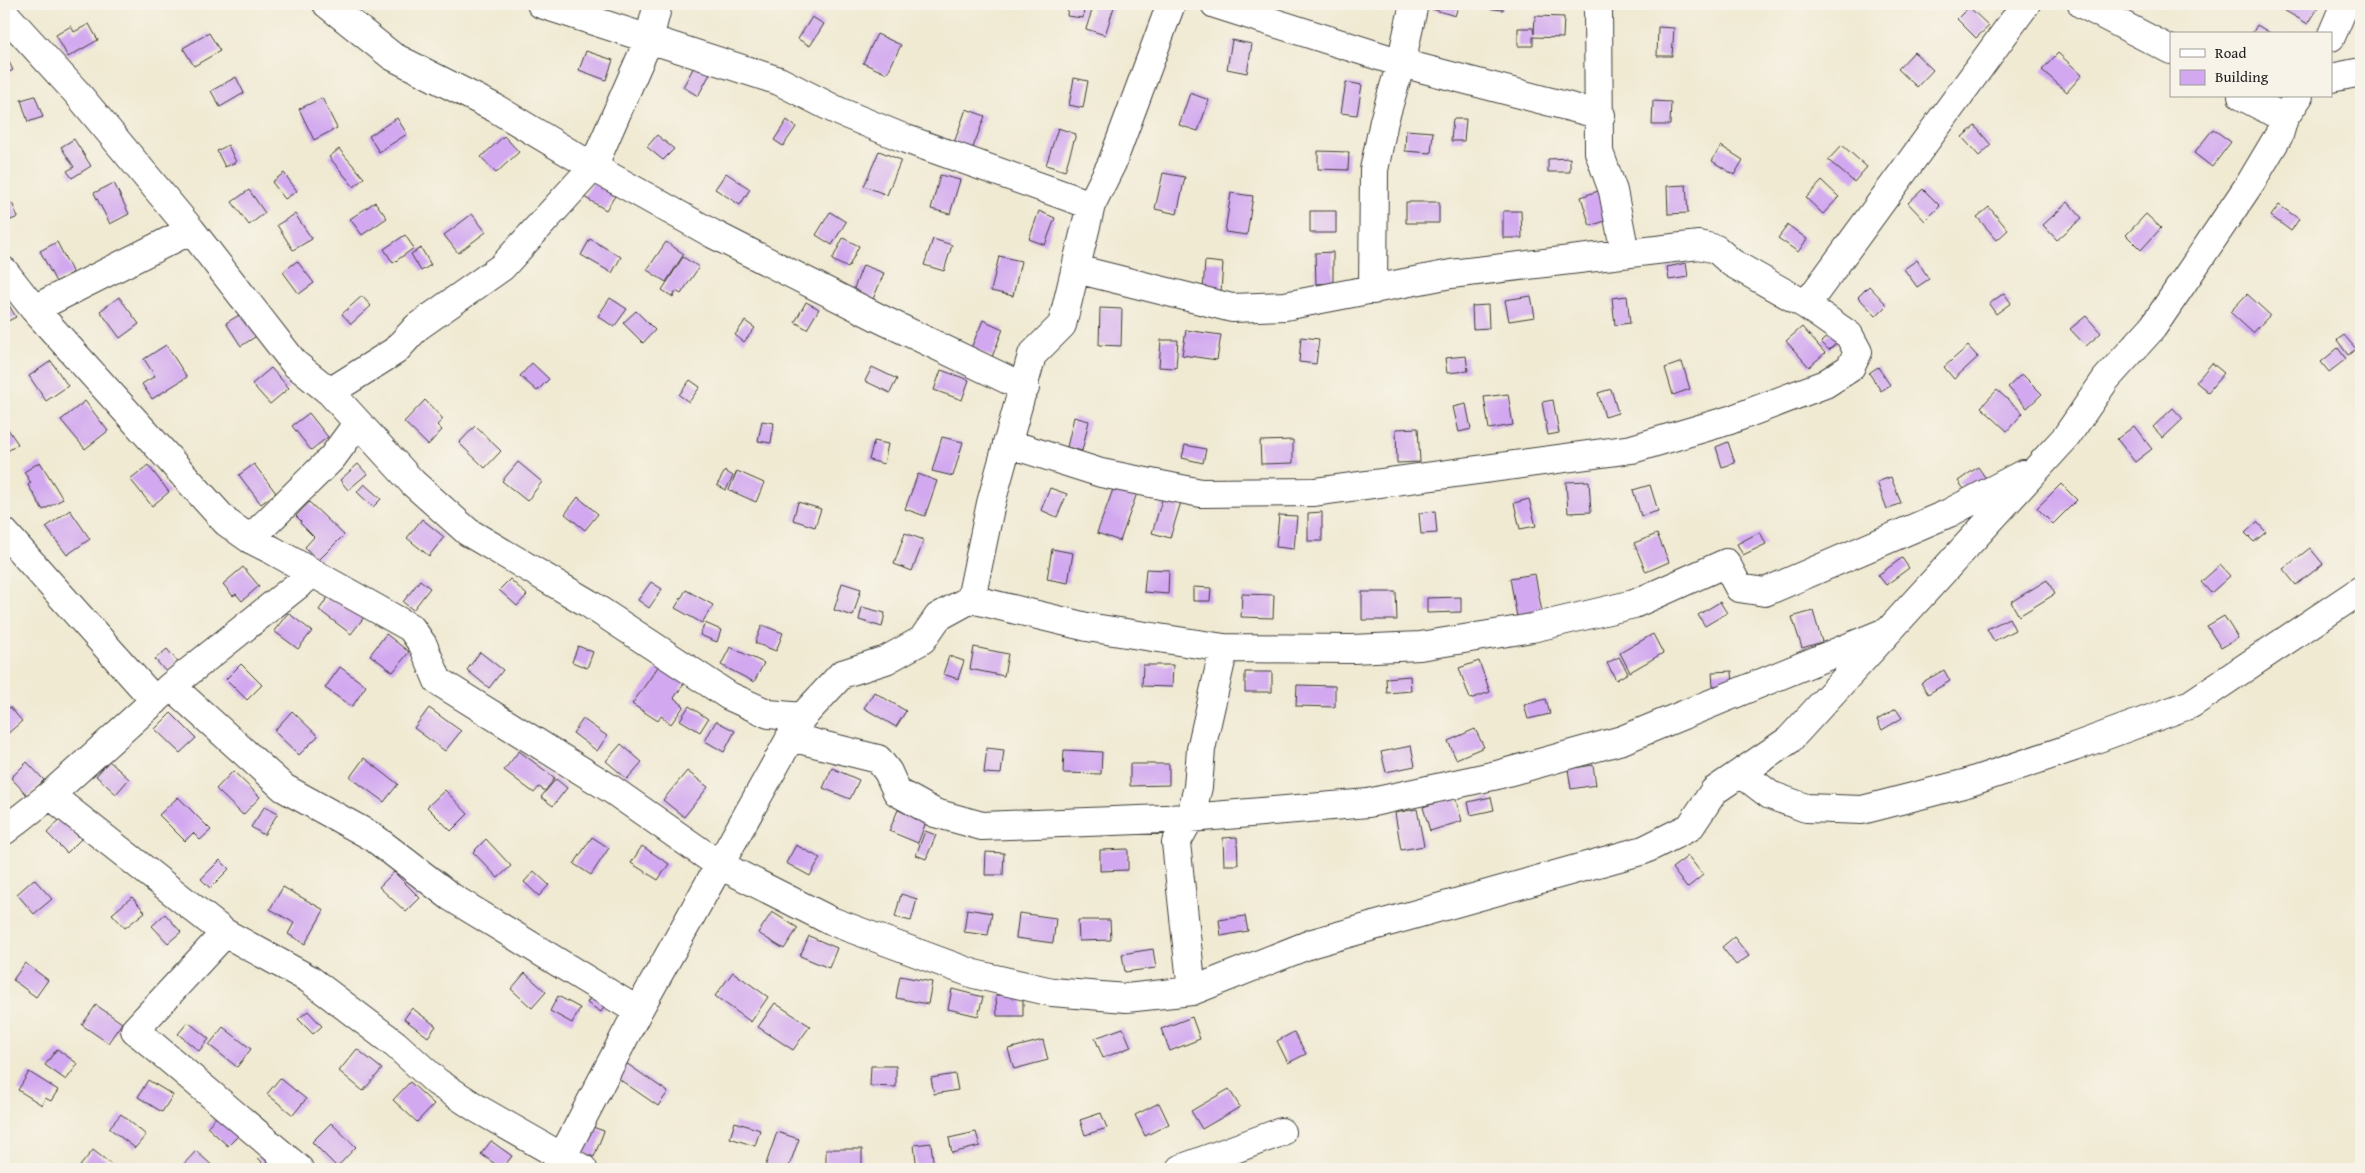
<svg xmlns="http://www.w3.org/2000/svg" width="2365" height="1173" viewBox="0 0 2365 1173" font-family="'Gentium Book Plus',serif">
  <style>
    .building { fill: #d2a8f0 }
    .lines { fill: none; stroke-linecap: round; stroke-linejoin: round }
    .minor-casing { stroke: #3c3b37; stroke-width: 30 }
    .minor { stroke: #fff; stroke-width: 28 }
  </style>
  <rect width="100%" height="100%" fill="#f7f3e8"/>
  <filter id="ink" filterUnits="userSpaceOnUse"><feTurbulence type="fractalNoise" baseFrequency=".02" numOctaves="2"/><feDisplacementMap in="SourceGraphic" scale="10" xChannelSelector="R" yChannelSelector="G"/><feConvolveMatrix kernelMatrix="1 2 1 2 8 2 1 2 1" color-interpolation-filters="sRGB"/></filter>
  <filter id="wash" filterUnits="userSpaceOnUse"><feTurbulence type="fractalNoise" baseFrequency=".0096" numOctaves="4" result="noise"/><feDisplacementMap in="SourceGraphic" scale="20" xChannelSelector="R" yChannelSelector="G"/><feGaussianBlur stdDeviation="1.12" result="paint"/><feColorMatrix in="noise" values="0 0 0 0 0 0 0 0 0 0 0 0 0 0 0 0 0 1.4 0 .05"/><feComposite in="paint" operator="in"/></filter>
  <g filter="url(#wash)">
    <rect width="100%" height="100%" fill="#f0ead3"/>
    <g id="blocks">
      <!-- building -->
      <path class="building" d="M1094,4h21l-10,31 -19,-6z
        M1434,4h25l-4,12 -23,-7z
        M1474,4h29v6l-29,-3z
        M2285,4h33l2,1 -12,19 -26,-15z
        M1068,5l16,2 -1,11 -16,-2z
        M1969,7l20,19 -13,12 -19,-19z
        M1535,16l29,1 -1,21 -30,-1v9h-15v-18h15l1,6z
        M812,17l12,7 -14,22 -12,-7z
        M89,24l9,16 -30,17 -12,-22 15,-9 3,6z
        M2257,25l15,9h-20z
        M1658,27l16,1 -2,28h-15z
        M209,33l11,18 -26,15 -11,-18z
        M877,34l24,11 -14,29 -24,-11z
        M1232,40l20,4 -5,29 -20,-4z
        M586,51l27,9 -7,20 -27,-10z
        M1914,52l19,18 -16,17 -19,-18z
        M2058,53l24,22 -15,17 -25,-22z
        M5,54l8,16 -9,5v-20z
        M696,63l15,9 -13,24 -15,-9z
        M236,77l8,16 -24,14 -9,-16z
        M1074,78l14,3 -5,27 -14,-3z
        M1346,82l16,3 -5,30 -16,-2z
        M1190,93l19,7 -11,31 -19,-6z
        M35,96l8,21 -15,5 -7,-22z
        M322,98l15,30 -23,12 -15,-31z
        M1653,101l18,1 -1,23h-18z
        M966,109l19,7 -13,34 -18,-7z
        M397,118l10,16 -28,18 -10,-16z
        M1453,119h13l-2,22h-13z
        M787,120l9,7 -13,19 -9,-6z
        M1975,126l16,19 -12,11 -17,-19z
        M1058,128l18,6 -11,37 -19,-6z
        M2213,129l18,13 -19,25 -18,-14z
        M1406,130l27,2 -2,21 -26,-2z
        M657,135l17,14 -11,11 -16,-13z
        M504,136l15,16 -23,21 -15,-16z
        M74,139l17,27 -19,12 -5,-7 7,-4 -13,-20z
        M228,145l8,17 -11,5 -8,-16z
        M1842,145l25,22 -13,15 -26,-22z
        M1721,146l22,14 -9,15 -22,-14z
        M339,149l25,29 -10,9 -25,-30z
        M879,151l22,9 -14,35 -23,-9z
        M1318,151l31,1 -1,18 -30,-1z
        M1570,158v14h-22v-13z
        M284,173l13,18 -12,8 -13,-17z
        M726,173l24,16 -10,16 -25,-16z
        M1163,173l22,4 -8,37 -22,-5z
        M940,175l20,5 -10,34 -19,-5z
        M1822,181l17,16 -16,17 -17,-16z
        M593,182l22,14 -9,14 -22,-13z
        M114,183l15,31 -19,10 -16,-31z
        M1686,185l2,28 -20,1 -1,-28z
        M1923,189l17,17 -15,15 -17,-18z
        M249,190l16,23 -16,12 -17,-23z
        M1601,190l10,29 -21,7 -9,-29z
        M1231,193l22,3 -6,39 -22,-3z
        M375,202l12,16 -25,17 -12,-16z
        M1406,202h33v21h-33z
        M2068,202l14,16 -25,22 -14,-15z
        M12,203l6,14 -14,6v-16z
        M2279,205l20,14 -8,12 -20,-15z
        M1989,207l19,23 -11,10 -20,-23z
        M1039,211l16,7 -10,27 -16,-6z
        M1310,211h26v22h-26z
        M1503,211h18l1,27h-19z
        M830,212l16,10 -14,23 -16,-10z
        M295,214l17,25 -19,11 -16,-25z
        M472,214l14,18 -28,21 -14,-18z
        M2146,214l15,14 -20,22 -15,-15z
        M1788,225l19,14 -9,13 -20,-14z
        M405,235l9,13 -21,15 -9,-14z
        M843,238l16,8 -11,22 -16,-8z
        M590,239l31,18 -9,16 -31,-18z
        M933,239l19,6 -8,26 -20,-6z
        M57,242l16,31 -17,9 -16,-31z
        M666,242l18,12 -18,28 -19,-12z
        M421,248l10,17 -10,6 -10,-17z
        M1333,252v31l-17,1 -1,-31z
        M999,256l22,5 -8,35 -22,-5z
        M683,257l16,10 -18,27 -5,-3 -3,6 -11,-7z
        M1917,260l12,19 -12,8 -13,-18z
        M297,261l17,22 -15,11 -16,-22z
        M1205,261l18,2 -2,29 -18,-1z
        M1686,263l2,14 -19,3 -2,-13z
        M863,265l21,8 -13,31 -20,-8z
        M1869,286l18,19 -11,11 -18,-19z
        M2004,293l7,10 -15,11 -7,-10z
        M2247,294l23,21 -17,18 -23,-21z
        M362,296l9,10 -20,18 -9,-10z
        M1531,296l4,21 -26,4 -4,-21z
        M1627,296l3,27 -15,2 -3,-27z
        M4,297l12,20 -12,6z
        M119,297l20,27 -19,14 -20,-27z
        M610,298l17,11 -13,18 -16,-11z
        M806,302l13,7 -12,20 -12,-7z
        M1488,305l1,23 -16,1 -1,-23z
        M1100,308l22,1 -1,37 -22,-1z
        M636,311l19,19 -12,13 -20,-20z
        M244,312l14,23 -17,11 -15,-23z
        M2086,316l15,17 -15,13 -16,-17z
        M983,320l20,9 -11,28 -21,-9z
        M745,321l10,7 -11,14 -9,-7z
        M1802,327l23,26 -16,14 -23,-26z
        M1186,330l35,5 -4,25 -35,-5z
        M1833,331l7,9 -11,10 -8,-8z
        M2344,335l12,14 -8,6 -11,-15z
        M1301,337l18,2 -3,25 -17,-2z
        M1161,340h17l-2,28 -17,-1z
        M166,345l21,32 -35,22 -10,-15 13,-8 -11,-17z
        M1968,346l10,11 -24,22 -10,-12z
        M2338,348l8,11 -17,13 -8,-10z
        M1466,356l2,15 -21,2 -2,-15z
        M51,361l17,25 -22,15 -17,-25z
        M1682,362l8,27 -17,6 -8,-27z
        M532,363l17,16 -12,12 -17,-15z
        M2212,363l12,10 -16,19 -12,-10z
        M872,367l25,12 -7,14 -25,-12z
        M1878,367l12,18 -9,6 -12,-18z
        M271,368l18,20 -19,16 -18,-20z
        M941,370l28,10 -7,20 -28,-10z
        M2022,374l20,20 -15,14 -19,-21z
        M690,380l10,7 -11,15 -10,-7z
        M1611,389l7,24 -13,4 -7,-24z
        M1997,390l26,23 -16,18 -26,-24z
        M1508,394l5,31 -24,4 -5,-32z
        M425,400l18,19 -6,6 5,5 -14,15 -24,-23z
        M1553,400l6,33 -11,2 -6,-33z
        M85,401l23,30 -23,18 -24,-29z
        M1466,404l5,25 -12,3 -6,-25z
        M2173,408l10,11 -20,19 -10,-11z
        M309,413l19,24 -17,13 -19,-24z
        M1074,417l15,4 -7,30 -15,-4z
        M762,421l12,2 -3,20 -13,-2z
        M4,423l14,21 -13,9 -1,-2z
        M475,426l26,25 -16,17 -26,-25z
        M2134,426l18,23 -17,13 -18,-23z
        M1418,428l2,34 -23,1 -1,-34z
        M942,437l21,5 -10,34 -21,-5z
        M1293,440v23l-32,1 -1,-23z
        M874,441l14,3 -4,20 -15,-4z
        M1728,442l7,21 -13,4 -6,-20z
        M1185,445l21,4 -3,14 -21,-5z
        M40,462l23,37 -20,11 -15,-25 3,-2 -7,-11z
        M518,462l24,20 -15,19 -25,-20z
        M254,464l22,29 -15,11 -22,-29z
        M358,464l9,10 -19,16 -8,-10z
        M148,465l21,27 -17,14 -22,-27z
        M1978,467l9,13 -20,13 -9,-12z
        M725,471l8,5 -7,14 -9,-5z
        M737,471l27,12 -8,19 -27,-12z
        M918,474l19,7 -12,35 -20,-7z
        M1891,477l10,26 -14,6 -10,-27z
        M1589,481l2,31 -23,1 -2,-31z
        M364,484l17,15 -8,8 -16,-15z
        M1115,484l22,9 -17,48 -23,-8z
        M2061,484l16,16 -24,24 -16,-16z
        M1650,485l8,26 -17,5 -8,-26z
        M1050,488l17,6 -10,23 -16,-7z
        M578,497l20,17 -13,16 -20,-16z
        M1163,497l18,5 -11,36 -18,-5z
        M1529,499l7,27 -16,3 -6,-26z
        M309,502l35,33 -26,26 -13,-14 9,-10 -14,-14 1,-2 -5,-5z
        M798,502l23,7 -6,18 -22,-7z
        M70,510l20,29 -23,16 -21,-28z
        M1435,511l2,22 -16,1 -2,-21z
        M1322,512v29h-14v-28z
        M1279,515l18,1 -3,33 -18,-2z
        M422,519l22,18 -15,19 -22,-18z
        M2257,522l9,10 -12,10 -9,-9z
        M1760,532l6,12 -23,11 -6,-11z
        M905,533l19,7 -12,31 -18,-7z
        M1657,534l12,28 -23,10 -12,-29z
        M2310,548l13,16 -27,21 -13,-16z
        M1052,549l21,4 -5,30 -21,-4z
        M1902,558l7,10 -23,17 -8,-10z
        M2220,565l10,11 -19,17 -10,-11z
        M243,567l16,19 -17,15 -6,-7 -3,2 -10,-12z
        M1146,569l23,1 -1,24 -24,-2z
        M1535,574l7,38 -25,5 -7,-39z
        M510,579l17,16 -10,11 -18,-16z
        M420,580l10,8 -17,22 -10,-8z
        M2047,580l8,14 -36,22 -8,-14z
        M651,582l11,7 -13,19 -11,-8z
        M842,583l19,6 -8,27 -19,-6z
        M1193,587l18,1 -1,13h-17z
        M686,590l27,15 -11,18 -27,-15z
        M332,591l33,25 -14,18 -32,-24z
        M1362,592h34l1,28h-35z
        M1242,594l32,1 -1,23 -32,-1z
        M1461,597v15l-34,1v-15z
        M1720,602l7,11 -22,13 -7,-11z
        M862,607l23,6 -3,14 -23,-7z
        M1813,611l9,31 -20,6 -10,-31z
        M288,613l24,18 -14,18 -24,-18z
        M2224,616l14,22 -17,10 -14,-22z
        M2009,618l6,12 -21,11 -7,-12z
        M705,623l16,7 -4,12 -17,-7z
        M762,625l21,8 -7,18 -21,-8z
        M386,634l23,18 -16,20 -23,-17z
        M1653,634l10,19 -33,19 -10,-19z
        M578,646l15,6 -6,16 -15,-6z
        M730,647l34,16 -10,19 -33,-17z
        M974,647l34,7 -4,22 -34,-7z
        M167,649l11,13 -12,10 -11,-13z
        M480,652l23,18 -14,18 -22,-18z
        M949,656l15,5 -6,18 -15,-5z
        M1619,657l9,16 -12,7 -9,-17z
        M1479,661l11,31 -20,7 -11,-31z
        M241,664l21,21 -15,15 -21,-21z
        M660,664l25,18 -11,16 10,8 -13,18 -10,-8 -3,5 -26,-17z
        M1143,665h30l-1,22 -30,-1z
        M340,667l26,19 -14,21 -27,-19z
        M1944,670l6,11 -22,13 -7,-11z
        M1732,671l1,14 -20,1 -1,-14z
        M1245,672h27v20h-27z
        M1410,676l1,15 -24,2 -1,-15z
        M1297,685l38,1v21l-39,-1z
        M874,692l32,19 -10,16 -32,-19z
        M1546,699l4,15 -22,5 -4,-14z
        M689,706l19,13 -8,13 -20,-12z
        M10,707l12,14 -18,16v-25z
        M429,708l32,23 -16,20 -31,-23z
        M1896,709l6,9 -20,12 -5,-10z
        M292,711l26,25 -19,19 -25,-24z
        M171,713l25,25 -16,15 -25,-24z
        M583,719l24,17 -10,15 -24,-18z
        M716,721l19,10 -11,21 -19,-11z
        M1475,729l9,18 -28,12 -8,-18z
        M621,744l21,18 -15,17 -21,-18z
        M1411,746l4,20 -29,6 -5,-20z
        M987,748l17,2 -3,24 -17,-1z
        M1064,750l38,2 -1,22 -38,-1z
        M519,751l36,27 -10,13 -6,-4 -5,6 -30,-23z
        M364,758l34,26 -14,18 -34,-25z
        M109,761l20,18 -13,15 -20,-18z
        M27,762l17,18 -16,16 -17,-18z
        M1130,764h39v21l-39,1z
        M1593,765l3,20 -25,4 -3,-20z
        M832,768l27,12 -9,19 -27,-11z
        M233,771l27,26 -17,18 -27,-26z
        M687,771l21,16 -24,30 -21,-17z
        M556,779l11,9 -14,18 -12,-9z
        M445,790l23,24 -17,17 -24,-24z
        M178,797l33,33 -11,10 -7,-7 -8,8 -26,-26z
        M1455,797l7,24 -32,10 -7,-24z
        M1491,797l3,13 -23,5 -3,-13z
        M265,806l13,7 -14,22 -13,-8z
        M1417,809l7,37 -23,4 -6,-37z
        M898,810l28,12 -8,21 -29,-12z
        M61,818l20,21 -14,14 -20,-20z
        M925,831l11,4 -10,24 -10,-4z
        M592,837l17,11 -18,27 -17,-11z
        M1237,837l1,28h-14l-1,-27z
        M486,839l25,27 -13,12 -25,-26z
        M796,845l24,13 -10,18 -24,-13z
        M642,846l27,18 -11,16 -27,-17z
        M1128,849v21l-28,1v-21z
        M986,852l18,1 -1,22h-18z
        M1688,856l15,19 -16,13 -15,-20z
        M220,860l9,9 -19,19 -9,-9z
        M534,871l15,14 -10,11 -15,-14z
        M394,872l26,26 -14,14 -27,-25z
        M34,879l18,20 -18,15 -17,-20z
        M283,887l41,23 -19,34 -17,-10 6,-11 -24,-14z
        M901,894l16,5 -6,22 -16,-4z
        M132,897l13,15 -20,16 -13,-14z
        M967,909l25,4 -4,22 -24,-3z
        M772,912l26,16 -14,21 -26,-16z
        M1019,913l37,5 -3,25 -37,-5z
        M165,914l16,18 -13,11 -16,-17z
        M1245,916l3,15 -27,5 -2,-16z
        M1078,920h32l1,20 -32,1z
        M809,936l28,12 -8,20 -29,-12z
        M1734,937l15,19 -13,9 -14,-18z
        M1153,949l3,19 -31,4 -3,-18z
        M25,963l23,17 -12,17 -23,-17z
        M733,972l35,25 -17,25 -36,-26z
        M525,973l21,19 -14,16 -21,-19z
        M900,976l32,6 -4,22 -32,-6z
        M952,989l31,8 -5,19 -30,-7z
        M594,991l15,9 -8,12 -14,-9z
        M996,995h27v21h-26z
        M558,996l22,12 -8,15 -22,-12z
        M775,1003l35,23 -17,24 -35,-23z
        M96,1005l26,18 -14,20 -26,-18z
        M412,1008l24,18 -8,11 -24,-18z
        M308,1011l14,15 -9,8 -15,-15z
        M1192,1017l8,22 -30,12 -9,-22z
        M188,1022l21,17 -10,12 -21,-17z
        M223,1027l28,22 -14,18 -28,-22z
        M1123,1028l8,19 -28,11 -8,-20z
        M1294,1032l12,22 -18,9 -11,-22z
        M1043,1040l5,20 -34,9 -6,-20z
        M57,1049l21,15 -12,16 -21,-15z
        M357,1049l25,20 -19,22 -24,-20z
        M626,1063l42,29 -10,14 -42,-29z
        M871,1066h25v21l-26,-1z
        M29,1072l29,18 -7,11 -6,-3 -3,7 -24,-15z
        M955,1074l3,16 -24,4 -3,-16z
        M280,1078l26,21 -13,16 -26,-21z
        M148,1080l25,15 -11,17 -24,-15z
        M410,1082l24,22 -17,18 -24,-22z
        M1229,1089l11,18 -38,22 -11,-18z
        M1159,1103l10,21 -24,12 -10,-21z
        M221,1112l21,20 -14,14 -21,-19z
        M1101,1113l6,15 -22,7 -5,-15z
        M121,1114l25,21 -11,13 -26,-20z
        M735,1122l25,8 -5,16 -25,-8z
        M331,1123l25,24 -19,20 -25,-25z
        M590,1126l14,5 -10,26 -14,-5z
        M777,1132l22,7 -11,30 -23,-2z
        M976,1132l4,14 -28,7 -3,-15z
        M491,1141l21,15 -10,13 -21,-15z
        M931,1143l3,26h-17l-3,-24z
        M267,1149l20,20h-29l-1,-1 5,-6 -4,-4z
        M826,1149h36v20h-36z
        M93,1150l23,18 -1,1h-31l-4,-3z
        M196,1151l20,18h-33l-2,-2z"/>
    </g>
  </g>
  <g filter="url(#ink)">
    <use href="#blocks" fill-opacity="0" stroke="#3c3b37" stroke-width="1"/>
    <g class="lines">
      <defs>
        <path id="minor" d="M327,4l65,52 103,52 98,59 120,67 168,85 144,69
          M541,4l238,77 59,30 68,28 185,66
          M1215,4l186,59 200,52
          M1598,4l1,148 14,39 12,62
          M2082,4l89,46
          M4,13l73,80 114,137 104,134 35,28 83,91 55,49 120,71 141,93 40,18 33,3
          M2331,37l14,-33
          M2331,78l30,-6
          M2242,96l42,22
          M4,271l30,38 192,213 24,17 22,11 139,78 12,17 15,36 173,108 107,75 113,57 143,53 78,18 74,6 66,-7 121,-48 331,-93 46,-23 24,-36 75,-51 277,-303 40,-58 47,-52 98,-145 28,-47 5,-17 15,-22
          M1373,290l1,-120 10,-49 17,-58 13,-59
          M1806,305l220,-301
          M34,309l157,-79
          M330,392l65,-41 22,-24 85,-60 91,-100 56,-128 9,-35
          M1007,443l94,30 100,20 113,-1 318,-43 98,-29 95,-36 25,-16 8,-16 -9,-17 -43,-30 -74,-42 -16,-14 -17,-4 -248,29 -166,32 -53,2 -156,-39
          M4,532l151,169
          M250,539l82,-81 25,-34
          M971,599l116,28 137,21 128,1 68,-3 112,-18 102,-24 92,-41 13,25 26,4 184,-79 74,-39
          M171,686l113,102 89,49 78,60 187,114
          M790,737l88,22 10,13 9,20 38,21 47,13 208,-8 178,-15 129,-28 125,-35 259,-106
          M1741,773l29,22 36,13 56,2 105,-27 107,-36 117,-43 170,-114
          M50,795l175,138 84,46 86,65 42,38 41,27 105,60
          M4,831l46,-36 121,-109 142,-113
          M225,933l-90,97 164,139
          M1192,991l-16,-148 14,-25 8,-31 3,-38 23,-101
          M556,1169l82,-158 164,-294 40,-43 44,-14 36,-20 16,-23 33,-18 20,-96 41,-148 30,-30 29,-120 21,-42 59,-159
          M1180,1169l101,-37"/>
      </defs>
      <!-- minor casing -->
      <use href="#minor" class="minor-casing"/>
      <!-- minor -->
      <use href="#minor" class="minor"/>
    </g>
  </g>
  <!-- margin -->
  <rect width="2365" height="1173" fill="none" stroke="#f7f3e8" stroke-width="20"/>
  <!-- legend -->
  <rect x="2170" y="32" width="162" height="65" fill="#f7f3e8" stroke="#9f9d96"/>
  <rect x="2180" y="49" width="25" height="8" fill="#ffffff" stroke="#9f9d96"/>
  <text x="2215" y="58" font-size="15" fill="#1c1c1c">Road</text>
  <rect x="2180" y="70" width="25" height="15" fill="#d2a8f0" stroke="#9f9d96"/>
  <text x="2215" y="82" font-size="15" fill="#1c1c1c">Building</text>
</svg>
